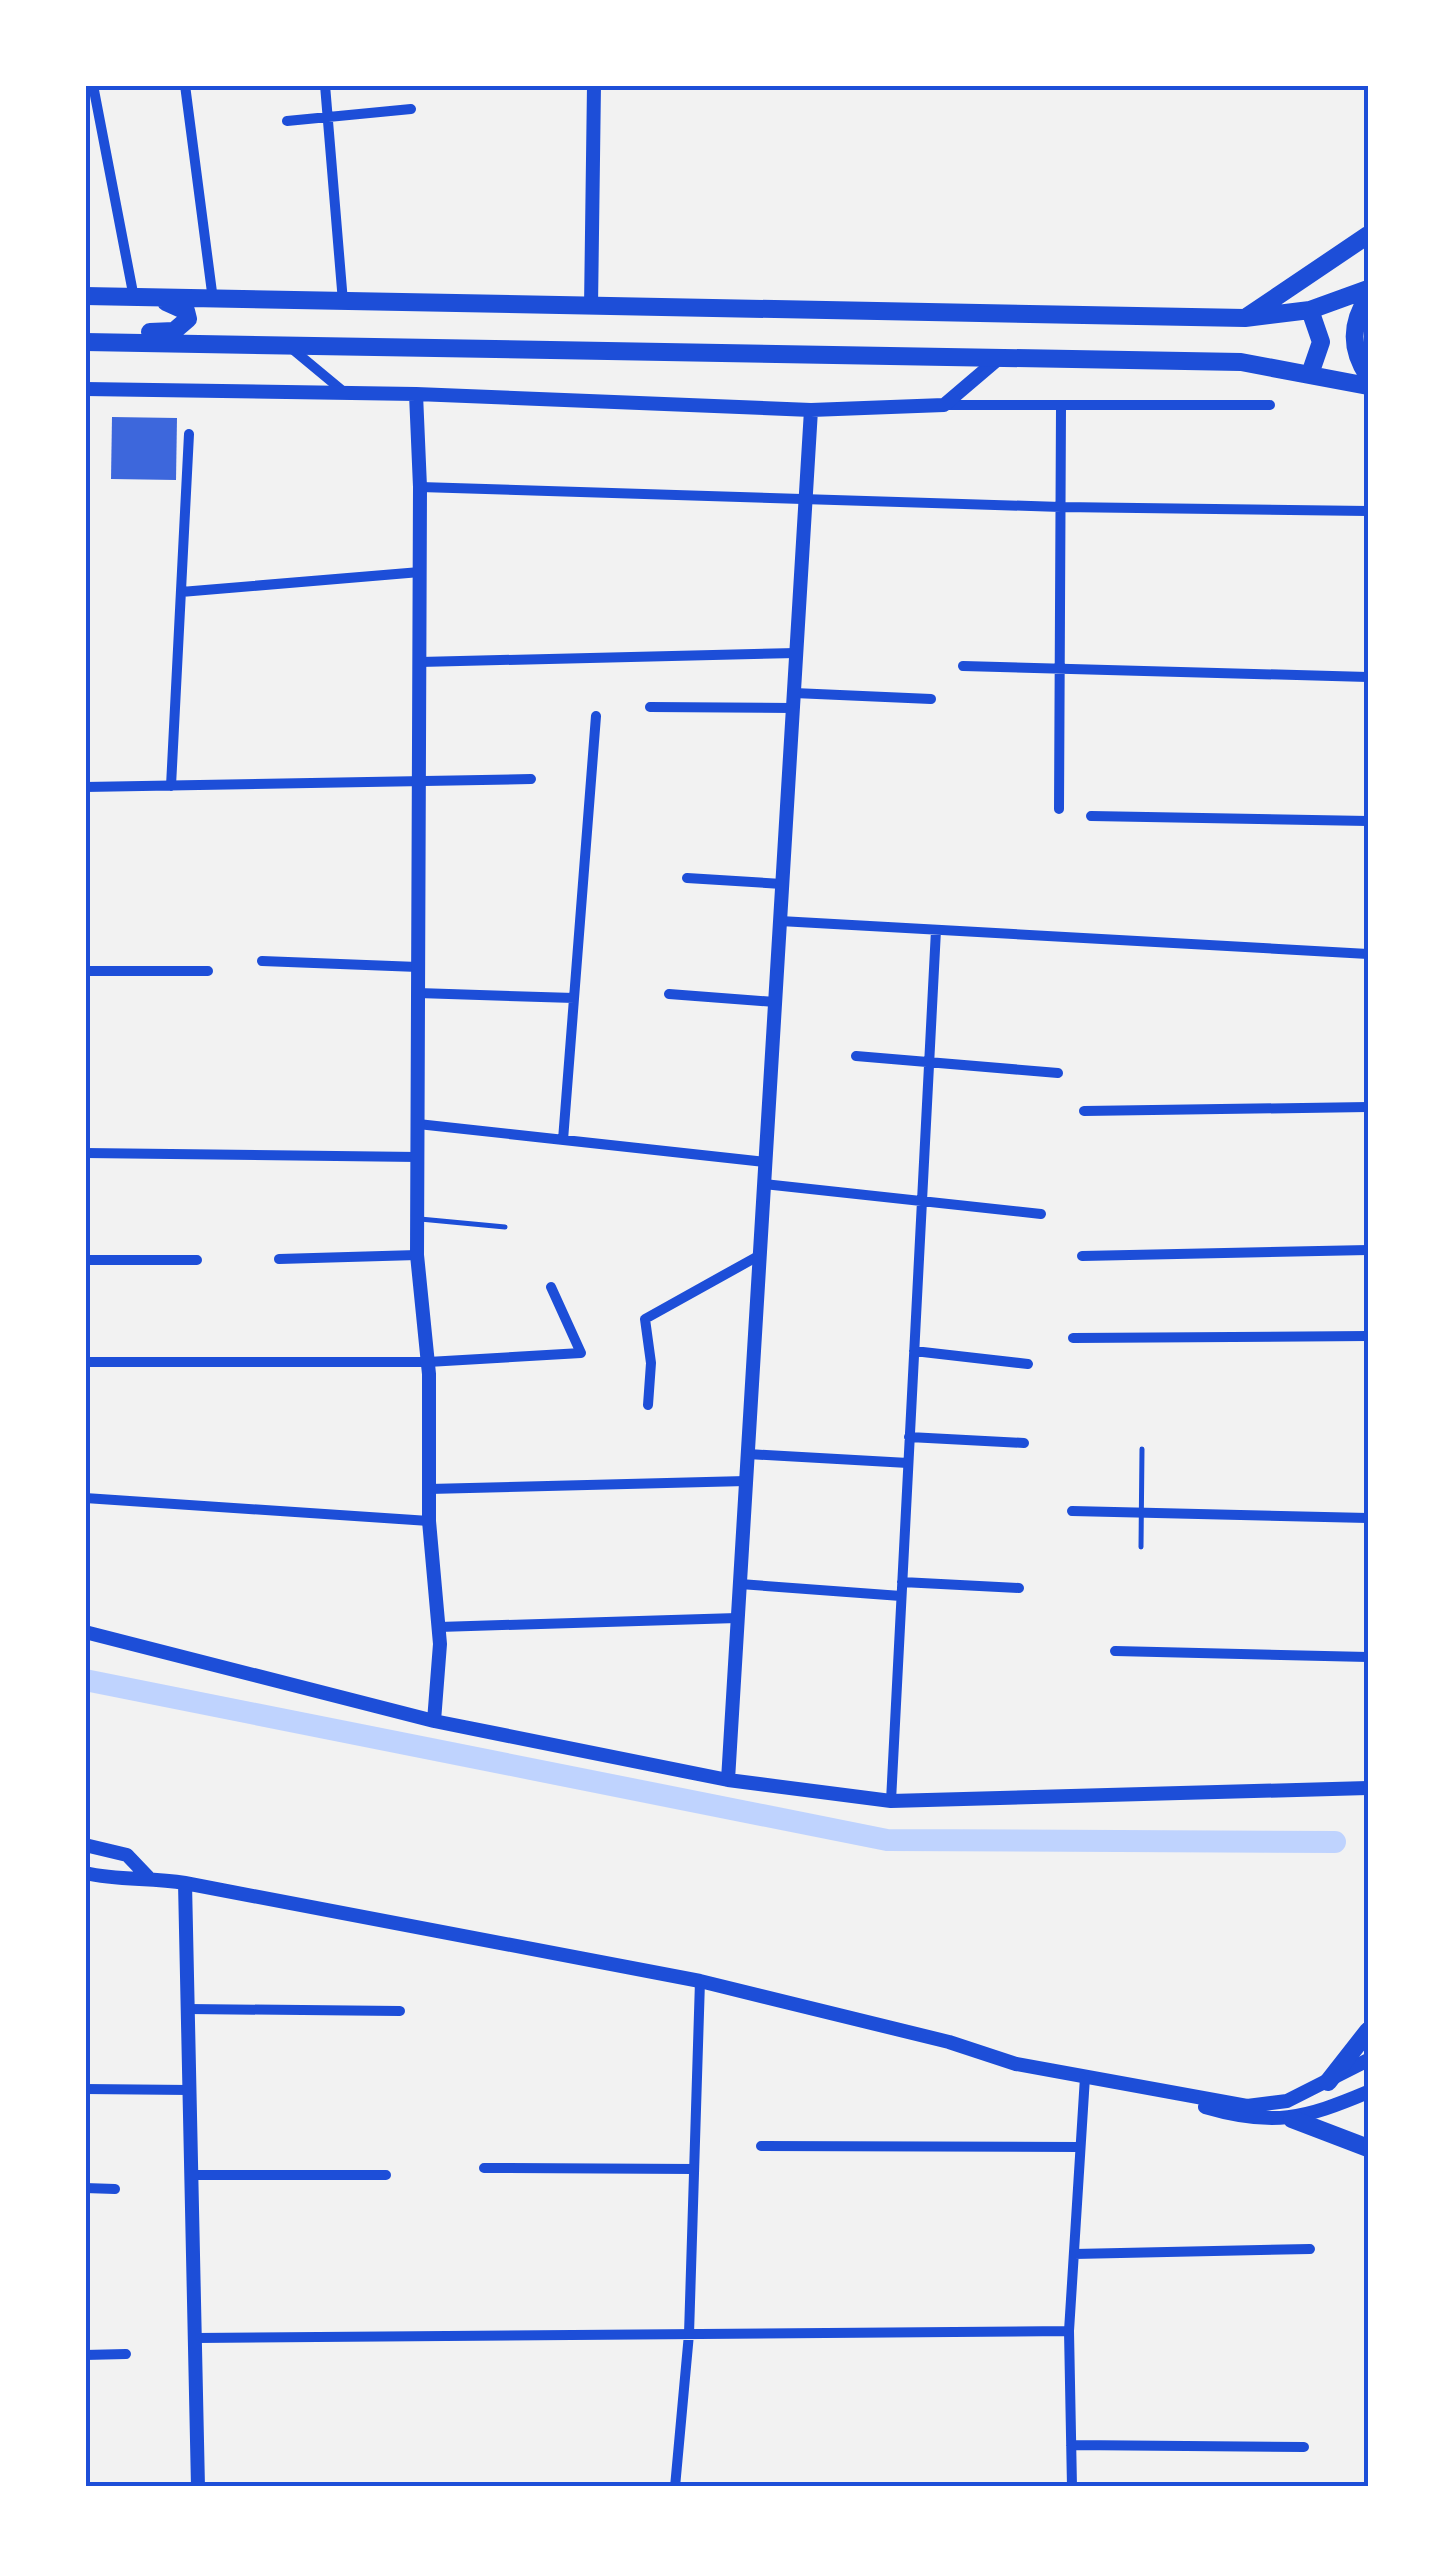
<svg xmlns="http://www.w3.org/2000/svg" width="1453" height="2572" viewBox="0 0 1453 2572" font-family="'DM Sans',sans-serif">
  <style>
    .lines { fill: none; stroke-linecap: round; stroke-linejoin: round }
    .canal { stroke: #bfd3fe; stroke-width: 22 }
    .building { fill: #3d67dc }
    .service { stroke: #1d4ed8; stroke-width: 5 }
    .minor { stroke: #1d4ed8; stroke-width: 10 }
    .tertiary { stroke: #1d4ed8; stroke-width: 14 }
    .primary { stroke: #1d4ed8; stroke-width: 18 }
    .neatline { fill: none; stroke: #1d4ed8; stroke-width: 4 }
  </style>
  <rect width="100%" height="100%" fill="#f2f2f2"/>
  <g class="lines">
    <!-- canal -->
    <path class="canal" d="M85,1680l802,160 448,2"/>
  </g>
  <!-- building -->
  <path class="building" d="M112,417l65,1 -1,62 -65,-1z"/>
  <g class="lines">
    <!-- service -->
    <path class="service" d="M420,1219l85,8
      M1141,1547l1,-98"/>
    <!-- minor -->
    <path class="minor" d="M93,85l41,213
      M185,85l28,215
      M325,85l18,217
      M287,121l124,-12
      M291,348l53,44
      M945,405h325
      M420,487l641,20 307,4
      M181,592l239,-20
      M420,662l376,-9
      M963,666l405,11
      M794,693l137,6
      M650,707l143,1
      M171,786l18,-352
      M85,787l446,-8
      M1059,809l2,-401
      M1091,816l277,5
      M687,878l95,6
      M780,921l588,33
      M262,961l156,6
      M85,971h123
      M418,993l156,5
      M669,994l106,8
      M856,1056l202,17
      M1084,1111l284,-4
      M418,1124l347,38
      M563,1140l33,-424
      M85,1153l333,4
      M764,1184l277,30
      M1082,1256l286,-6
      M279,1259l138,-4
      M85,1260h112
      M1073,1338l295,-2
      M914,1351l114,13
      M85,1362h343l153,-9 -30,-66
      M648,1405l3,-42 -6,-44 115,-64
      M909,1437l115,6
      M748,1454l160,9
      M429,1489l317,-8
      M85,1498l344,23
      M1072,1511l296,7
      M902,1582l117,6
      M740,1584l161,12
      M439,1627l298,-9
      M1115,1651l253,6
      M891,1801l45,-871
      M188,2009l212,2
      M85,2089l105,1
      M761,2146l319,1
      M484,2168l210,1
      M192,2175h194
      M85,2188l30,1
      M1074,2254l236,-5
      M196,2338l873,-7
      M85,2355l41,-1
      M1071,2445l233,2
      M675,2487l14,-153 11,-353
      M1072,2487l-3,-156 16,-254"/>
    <!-- tertiary -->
    <path class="tertiary" d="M591,307l3,-222
      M85,389l331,5 395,16 133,-5 54,-46
      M416,394l4,93 -3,768 12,119v147l11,123 -6,77
      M85,1632l349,89 294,59 163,21 477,-13
      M728,1780l83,-1370
      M85,1845l42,10 21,22
      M85,1873c34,8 66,4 100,10l515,98 249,61 67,22 231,42 40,-5 81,-41
      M185,1883l13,604
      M1205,2107c68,20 99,12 163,-15"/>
    <!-- primary -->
    <path class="primary" d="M85,296l1160,22 65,-8 58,-21
      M1368,297c-18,27 -18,52 0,79
      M1248,316l120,-81
      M150,332l24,-1 14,-12 -2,-8 -20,-9
      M85,342l1156,20 127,24
      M1310,374l11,-32 -11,-32
      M1328,2082l40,-51
      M1292,2119l76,29"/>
  </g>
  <!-- border -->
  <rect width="1453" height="2572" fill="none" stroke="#ffffff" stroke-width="175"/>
  <rect x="88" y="88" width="1278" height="2396" class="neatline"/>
</svg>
